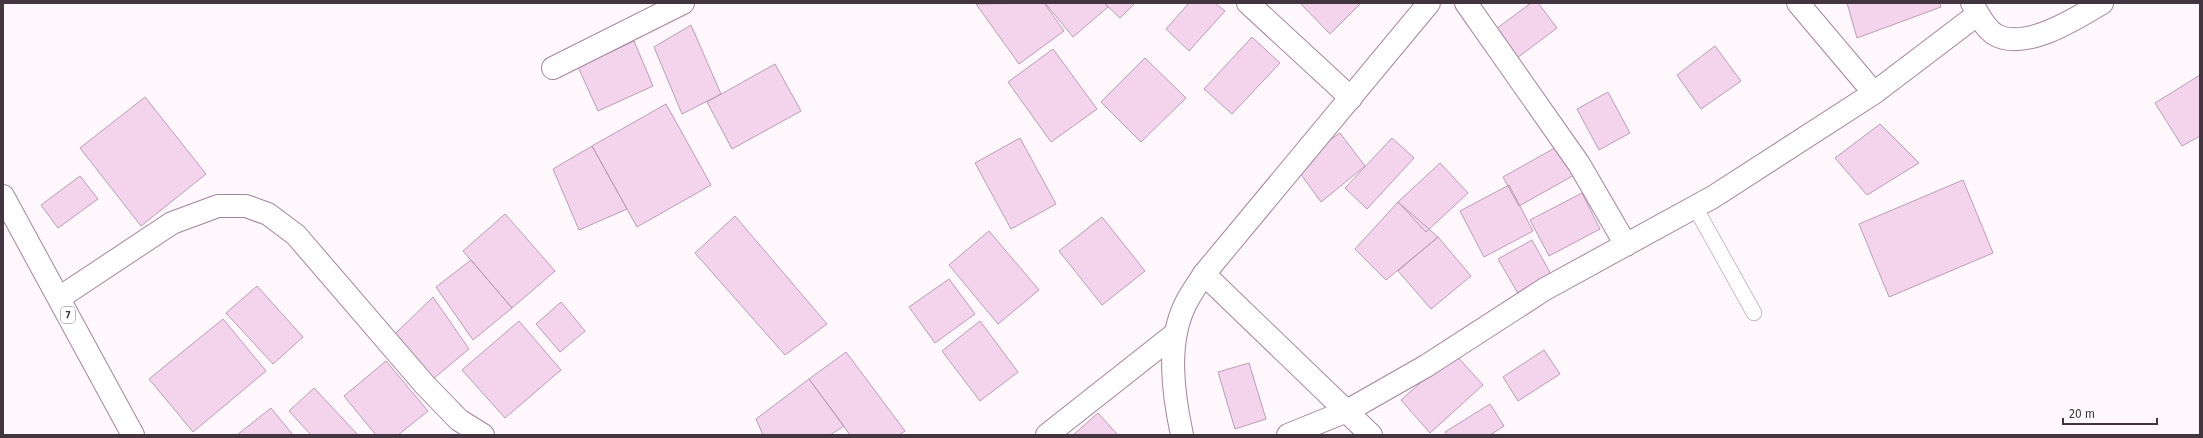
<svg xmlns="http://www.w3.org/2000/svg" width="2203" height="438" viewBox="0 0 2203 438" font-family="'Fira Sans',sans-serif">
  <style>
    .building { fill: #f4d3ed; stroke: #bc9db5 }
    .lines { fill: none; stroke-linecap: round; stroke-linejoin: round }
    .service-casing { stroke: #a3859c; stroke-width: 16 }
    .minor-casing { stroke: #a3859c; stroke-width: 24 }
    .tertiary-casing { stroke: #a3859c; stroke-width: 24 }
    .trunk-casing { stroke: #a3859c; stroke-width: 24 }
    .service { stroke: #fff; stroke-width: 15 }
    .minor { stroke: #fff; stroke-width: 22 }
    .tertiary { stroke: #fff; stroke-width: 22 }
    .trunk { stroke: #fff; stroke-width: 22 }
    .labels { text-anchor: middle; stroke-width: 4; stroke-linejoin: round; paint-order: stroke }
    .shield { fill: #fff; stroke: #7b7279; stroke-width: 1 }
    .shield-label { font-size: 10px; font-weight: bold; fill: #42353f }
  </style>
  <rect width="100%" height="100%" fill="#fef7fc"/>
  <!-- building -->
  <path class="building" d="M1044,3l20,28 -45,33 -43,-60z
    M1045,3h60l3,4 -35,30z
    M1104,3h31l-15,15z
    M1189,3h26l10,8 -36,40 -23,-22z
    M1300,3h61l-31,31z
    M1531,3h7l19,25 -40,30 -21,-29z
    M1847,3h93l1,4 -84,31z
    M691,25l30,69 -39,20 -28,-67z
    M1252,37l28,26 -48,51 -28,-25z
    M634,41l19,45 -55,25 -20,-44z
    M1715,46l26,35 -40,28 -24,-34z
    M1053,49l44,60 -46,33 -43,-60z
    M1145,58l41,40 -45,44 -40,-40z
    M775,64l26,47 -69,38 -25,-47z
    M2200,75v61l-18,10 -27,-43z
    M1608,92l22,41 -31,17 -22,-41z
    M145,97l61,77 -65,52 -61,-78z
    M666,104l45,81 -74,42 -45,-81z
    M1880,124l39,39 -52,32 -32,-37z
    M1340,133l25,33 -44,36 -27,-37z
    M1020,138l36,66 -45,25 -36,-66z
    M1392,138l22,20 -47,51 -22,-21z
    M1560,145l16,29 -57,32 -16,-29z
    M592,146l35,63 -48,21 -26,-61z
    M1440,163l28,30 -42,39 -28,-30z
    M80,176l18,23 -40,29 -17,-23z
    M1963,180l30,73 -104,44 -30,-73z
    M1509,185l24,46 -49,26 -24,-46z
    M1582,193l18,36 -51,27 -19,-36z
    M1398,202l40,35 -52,43 -31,-31z
    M505,214l50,57 -43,37 -49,-57z
    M735,216l92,108 -42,31 -90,-102z
    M1102,217l43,54 -43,34 -43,-54z
    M989,231l50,59 -41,34 -49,-59z
    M1438,237l33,39 -40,33 -33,-38z
    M1532,240l20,36 -33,19 -21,-36z
    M471,260l41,48 -39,32 -37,-53z
    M949,279l26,35 -40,29 -26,-36z
    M257,286l46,51 -30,27 -47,-51z
    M433,297l36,52 -42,35 -32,-50z
    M561,302l24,29 -25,21 -24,-28z
    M223,319l43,52 -73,61 -44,-53z
    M519,321l42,49 -56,48 -43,-48z
    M980,321l38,51 -38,29 -38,-50z
    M1544,350l16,24 -42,27 -15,-24z
    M846,352l59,79 -6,4h-49l-41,-56z
    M1454,353l29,32 -53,48 -29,-33z
    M386,361l42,50 -30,24h-22l-32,-39z
    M1249,363l17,56 -31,10 -17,-57z
    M809,379l35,47 -14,9h-67l-7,-16z
    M314,388l44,47h-47l-22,-24z
    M1490,404l14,22 -14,9h-43l-2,-3z
    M271,408l22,27h-56z
    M1098,413l20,22h-45z"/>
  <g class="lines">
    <defs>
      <path id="service" d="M1695,207l59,106"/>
      <path id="minor" d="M1248,3l103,95
        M1466,3l113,161 47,81
        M1798,3l76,90
        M1972,3c6,11 13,26 24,32 30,16 81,-17 106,-32
        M553,68l130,-65
        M1204,274l167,161
        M59,298l113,-75 46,-17h28l22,8 28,21 129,150 34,35 24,15
        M1047,435l128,-101
        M1288,435l59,-24 79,-45 119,-77 168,-92 161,-104 104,-79"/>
      <path id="tertiary" d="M1182,435c-9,-42 -16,-93 4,-132 5,-10 12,-19 18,-29l225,-271"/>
      <path id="trunk" d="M3,196l130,239"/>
    </defs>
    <!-- service casing -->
    <use href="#service" class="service-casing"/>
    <!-- minor casing -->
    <use href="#minor" class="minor-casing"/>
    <!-- tertiary casing -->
    <use href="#tertiary" class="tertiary-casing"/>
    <!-- trunk casing -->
    <use href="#trunk" class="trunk-casing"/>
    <!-- service -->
    <use href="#service" class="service"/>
    <!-- minor -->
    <use href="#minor" class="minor"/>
    <!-- tertiary -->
    <use href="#tertiary" class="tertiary"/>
    <!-- trunk -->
    <use href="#trunk" class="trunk"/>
  </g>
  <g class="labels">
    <!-- shield labels -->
    <rect class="shield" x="61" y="307" width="14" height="16" rx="3"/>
    <g class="shield-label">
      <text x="68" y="319">7</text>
    </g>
  </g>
  <!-- border -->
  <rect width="2203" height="438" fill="none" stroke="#42353f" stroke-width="8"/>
  <!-- scale -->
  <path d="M2063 418v6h94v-6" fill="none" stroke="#42353f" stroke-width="2"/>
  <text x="2069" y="418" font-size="12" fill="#42353f" stroke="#ffffff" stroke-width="3" paint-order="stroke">20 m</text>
</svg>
